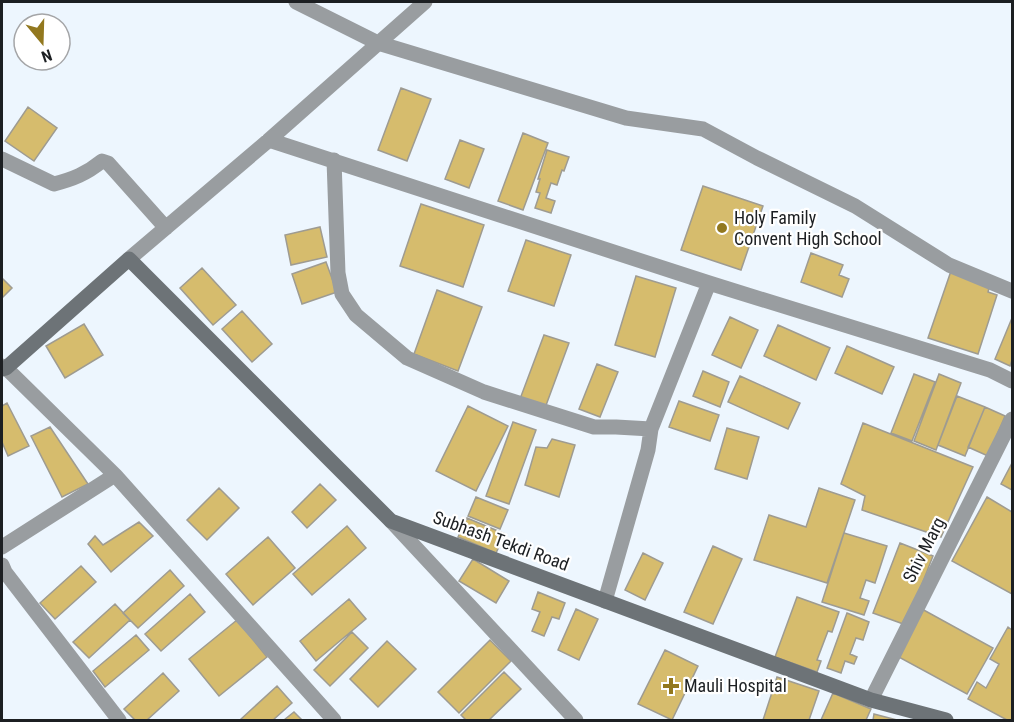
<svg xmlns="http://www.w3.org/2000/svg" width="1014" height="722" viewBox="0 0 1014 722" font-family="'Roboto Condensed',sans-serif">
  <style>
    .building { fill: #d6bc6d; stroke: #9e9b91; stroke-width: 1.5 }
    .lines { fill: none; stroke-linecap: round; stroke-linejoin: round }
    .street { stroke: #999da0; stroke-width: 15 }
    .secondary { stroke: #6d7377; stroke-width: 15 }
    .poi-dot { fill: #92781f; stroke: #fff; stroke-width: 2 }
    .labels { text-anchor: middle; stroke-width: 4.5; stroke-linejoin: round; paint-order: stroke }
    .poi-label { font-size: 18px; fill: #1c1f22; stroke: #fff; text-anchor: start }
    .street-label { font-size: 18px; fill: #1c1f22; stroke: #fff }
  </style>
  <rect width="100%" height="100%" fill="#edf6fe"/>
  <!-- building -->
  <path class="building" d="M401,88l30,11 -24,62 -29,-11z
    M28,107l29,21 -23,33 -29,-20z
    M523,133l25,10 -25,67 -25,-9z
    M460,140l24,9 -15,39 -24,-9z
    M547,150l22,7 -5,14 -2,-1 -5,15 -6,-2 -5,15 9,3 -4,12 -16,-5 5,-15 -4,-1 4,-13h-2z
    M703,186l60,20 -22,64 -60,-20z
    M421,204l63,21 -21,62 -63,-21z
    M320,227l7,30 -36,8 -6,-30z
    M526,240l45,15 -17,51 -46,-15z
    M811,253l32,12 -4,10 10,4 -7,18 -41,-15z
    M326,262l11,30 -35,12 -10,-30z
    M202,268l34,37 -23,20 -33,-37z
    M951,271l39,13 -2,8 9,3 -19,59 -50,-16z
    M636,276l40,12 -21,69 -40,-12z
    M2,278l10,10 -10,10z
    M437,290l45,17 -24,64 -44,-17z
    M242,311l30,33 -20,18 -30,-33z
    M730,317l28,13 -17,38 -29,-13z
    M1012,318v42l-2,6 -15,-7z
    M84,324l19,31 -38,23 -19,-32z
    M778,325l52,23 -14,32 -52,-24z
    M544,335l25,8 -24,65 -25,-9z
    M847,346l47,21 -12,27 -47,-21z
    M597,364l21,8 -18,45 -21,-8z
    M703,371l26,11 -9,25 -27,-11z
    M914,374l21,8 -23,59 -21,-8z
    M939,374l22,9 -25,67 -22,-9z
    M740,376l60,27 -12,26 -60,-27z
    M957,396l28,11 -20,49 -27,-11z
    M679,401l40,14 -9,26 -41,-14z
    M7,403l22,43 -21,10 -6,-14v-36z
    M468,406l40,20 -32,65 -40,-20z
    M985,407l20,9 -17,40 -20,-9z
    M513,422l23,8 -27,74 -23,-8z
    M863,423l110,44 -32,70 -79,-27 3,-14 -24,-12z
    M50,427l38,57 -26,13 -31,-61z
    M727,428l32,9 -12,42 -32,-10z
    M552,439l23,6 -16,52 -34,-12 11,-38 11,1z
    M1012,463v27l-11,-6z
    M320,484l16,16 -29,28 -15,-16z
    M219,488l20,20 -32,32 -20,-20z
    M819,488l36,12 -28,83 -73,-23 15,-45 37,12z
    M476,497l32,13 -8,19 -32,-13z
    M987,497l25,15v82l-60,-33z
    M467,518l38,16 -9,19 -38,-16z
    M139,522l14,14 -42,36 -23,-28 7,-8 8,9z
    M347,526l19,22 -54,47 -19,-21z
    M844,533l43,13 -12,37 -9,-3 -6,18 9,3 -5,14 -42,-13z
    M268,537l27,31 -42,37 -27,-31z
    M900,543l33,13 -27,69 -33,-12z
    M713,546l29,13 -29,65 -29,-12z
    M643,553l20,10 -18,37 -20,-10z
    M473,559l36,22 -13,22 -37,-22z
    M81,566l15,16 -41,37 -15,-16z
    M170,570l14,16 -46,42 -15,-15z
    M538,592l27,11 -6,16 -7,-2 -8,19 -12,-5 8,-19 -8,-3z
    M190,594l15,18 -44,39 -16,-17z
    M797,597l42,15 -7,20 -4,-1 -11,29 4,1 -4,11 -42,-15z
    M349,599l17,20 -50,42 -16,-20z
    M115,604l15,16 -41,38 -16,-16z
    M920,608l73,40 -26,46 -72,-39z
    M576,609l22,10 -19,41 -21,-10z
    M847,613l22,9 -6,18 -7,-2 -6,16 7,3 -3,7 -9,-3 -4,12 -14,-5z
    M237,620l30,37 -48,39 -30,-37z
    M1008,627l4,3v90h-5l-39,-21 9,-17 9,6 13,-24 -9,-5z
    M352,632l16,16 -38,38 -16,-16z
    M136,635l13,15 -44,37 -12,-16z
    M490,640l21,21 -52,52 -21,-21z
    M387,641l29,28 -38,38 -28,-28z
    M665,650l33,16 -26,54 -34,-16z
    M504,672l17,17 -32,31h-23l-5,-5z
    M163,673l16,18 -32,29h-12l-11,-11z
    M777,677l42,14 -10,29h-46z
    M277,686l15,17 -19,17h-33z
    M833,693l38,16 -5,11h-45z
    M294,712l8,8h-18z
    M874,714l23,6h-24z"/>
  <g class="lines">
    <!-- street -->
    <path class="street" d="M296,2l82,41 248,75 77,11 54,29 98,48 94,59 63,26
      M269,140l440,143 281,87 22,11
      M2,159l52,25c19,-5 32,-10 48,-23l6,2 58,65
      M334,160l4,113 4,21 14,21 51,43 77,34 110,35h22l35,2 -3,21 -43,151
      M129,259l140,-119 156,-138
      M2,366l4,2 109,107 219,245
      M651,429l58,-146
      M391,521l185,199
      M2,547l113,-72
      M2,565l3,7 114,148
      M871,700l141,-281"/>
    <!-- secondary -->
    <path class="secondary" d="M2,369l4,-1 123,-109 262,262 480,179 75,20"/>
  </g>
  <!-- markers -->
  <g class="poi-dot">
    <circle cx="722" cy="228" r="6"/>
    <path d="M668 677h6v6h6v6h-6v6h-6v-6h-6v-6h6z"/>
  </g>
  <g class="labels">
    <!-- poi labels -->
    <g class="poi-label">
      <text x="734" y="224">Holy Family<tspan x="734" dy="21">Convent High School</tspan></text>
      <text x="684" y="692">Mauli Hospital</text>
    </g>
    <!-- street labels -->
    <g class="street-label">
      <text transform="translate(501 541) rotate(20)" y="6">Subhash Tekdi Road</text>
      <text transform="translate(924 550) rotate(-63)" y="6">Shiv Marg</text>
    </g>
  </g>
  <!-- border -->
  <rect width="1014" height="722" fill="none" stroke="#1c1f22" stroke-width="6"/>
  <!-- north arrow -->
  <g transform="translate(42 42) rotate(161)"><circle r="28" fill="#ffffff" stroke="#a4a5a7" stroke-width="1.5"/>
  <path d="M0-4.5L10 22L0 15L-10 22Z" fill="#92781f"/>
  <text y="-9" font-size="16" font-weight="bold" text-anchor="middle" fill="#1c1f22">N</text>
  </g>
</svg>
